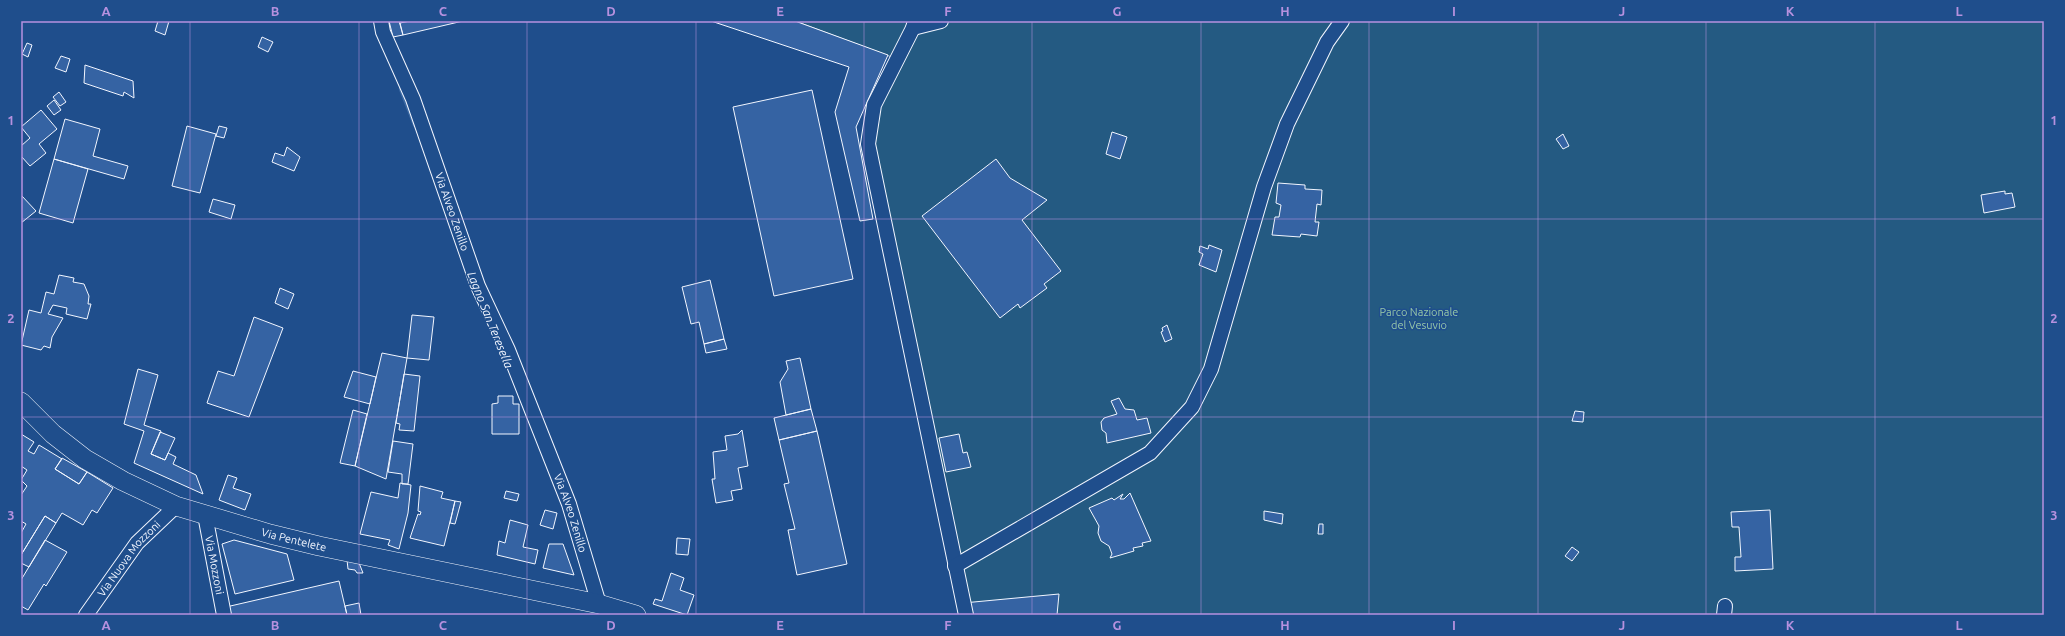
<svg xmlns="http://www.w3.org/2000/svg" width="2065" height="636" viewBox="0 0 2065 636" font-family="Ubuntu,sans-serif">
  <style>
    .green { fill: #245a82; stroke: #a8bbd7 }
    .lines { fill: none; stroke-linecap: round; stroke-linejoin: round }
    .stream { stroke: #3b69a3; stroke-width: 4.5 }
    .building { fill: #3563a3; stroke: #f2f6ff }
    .minor-casing { stroke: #f2f6ff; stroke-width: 16 }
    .secondary-casing { stroke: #f2f6ff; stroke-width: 20 }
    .minor { stroke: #1f4e8c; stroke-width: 14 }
    .secondary { stroke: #1f4e8c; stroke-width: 19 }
    .grid { fill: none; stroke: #b691df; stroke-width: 1; stroke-opacity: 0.55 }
    .labels { text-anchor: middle; stroke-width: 3; stroke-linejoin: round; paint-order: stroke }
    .street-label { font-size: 11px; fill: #f2f6ff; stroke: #1f4e8c }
    .park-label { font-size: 11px; fill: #97c8a6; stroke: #1f4e8c }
    .water-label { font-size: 12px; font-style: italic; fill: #f2f6ff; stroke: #1f4e8c }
    .neatline { fill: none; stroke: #b691df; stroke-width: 1.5 }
    .grid-label { font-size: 13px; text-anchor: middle; font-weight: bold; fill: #b691df }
  </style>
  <rect width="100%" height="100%" fill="#1f4e8c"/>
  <!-- green -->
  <path class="green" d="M795,21h1249v594h-1074l-104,-489 31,-67z"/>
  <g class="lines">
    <!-- stream -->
    <path class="stream" d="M401,89l14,36"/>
  </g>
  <!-- building -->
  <path class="building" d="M158,21h11l-4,14 -10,-4z
    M389,21h10l4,14 -10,2z
    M410,21h53l-60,14 -3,-12z
    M711,21h84l93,34 -32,72 17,92 -13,2 -25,-109 14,-45z
    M262,37l11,5 -5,10 -10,-5z
    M27,43l5,2 -4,12 -6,-3z
    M61,56l9,3 -4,13 -11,-4z
    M85,65l48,16 1,17 -10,-6 -1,4 -39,-13z
    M812,90l41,189 -79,17 -41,-189z
    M59,92l7,10 -6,4 -7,-9z
    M54,100l7,10 -7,5 -7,-9z
    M41,110l16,19 -18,15 7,9 -16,13 -9,-10v-10l9,-8 -9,-11z
    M65,119l35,10 -7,27 35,10 -4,13 -70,-20z
    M187,126l29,8 -16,59 -28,-7z
    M219,126l8,2 -3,10 -8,-2z
    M1112,132l15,5 -7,22 -14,-5z
    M1563,134l6,12 -6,3 -7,-10z
    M287,147l13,10 -6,14 -22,-9 3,-9 9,3z
    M54,159l34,10 -15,54 -34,-10z
    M996,159l14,19 37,22 -25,20 39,51 -17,13 3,4 -27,20 -2,-4 -18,14 -78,-102z
    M1278,183l27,2v4l17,1 -1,15 -4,-1 -2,18h4l-2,14 -16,-2 -1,3 -28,-2 3,-18h4l2,-12 -5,-2z
    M2005,191v3l7,-1 3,14 -31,6 -3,-18z
    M21,195l15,16 -15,12z
    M213,199l22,6 -4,14 -22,-7z
    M1209,245l13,5 -6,22 -17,-7 4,-11 -4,-2 1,-6 8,3z
    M59,275l15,3 -1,4 11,2 5,12 -1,8h3l-4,15 -21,-5 1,-6 -14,-3 -5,9 15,4 -11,19 -2,11 -6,-2 -3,4 -20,-5 8,-35 12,3 5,-21 8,2z
    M710,280l14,59 -20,5 -5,-22 -8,2 -9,-37z
    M280,288l14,6 -6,15 -13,-6z
    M412,315l22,2 -5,43 -22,-2z
    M254,317l29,11 -34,89 -42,-14 11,-32 16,5z
    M1167,325l5,14 -7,3 -4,-10 2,-1 -1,-3z
    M724,339l3,10 -21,4 -2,-9z
    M382,353l25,5 -21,121 -31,-13z
    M800,358l11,51 -25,6 -6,-33 8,-13 -2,-8z
    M138,369l20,6 -14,50 17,6 -10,23 14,6 3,-7 8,4 -3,7 23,11 7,19 -69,-31 10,-32 -20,-7z
    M353,371l23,6 -6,27 -26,-7z
    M404,374l16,2 -6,55 -15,-1 1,-6 -4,-1z
    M498,396h15v8h6v30h-27v-30l6,-1z
    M1119,398l6,11 9,1 3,10 10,-2 4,15 -44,10 -1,-10 -4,-3 -1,-8 3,-4 13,-4 -6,-13z
    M811,409l6,22 -38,9 -5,-22z
    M353,410l14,4 -12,52 -15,-3z
    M1575,411l9,1 -1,10 -11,-1z
    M742,430l6,36 -10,2 4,21 -11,2 2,9 -17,3 -4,-24h3l-2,-27 14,-2 -2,-14 13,-2z
    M817,431l30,133 -50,11 -9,-45 7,-1 -11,-45 5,-1 -10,-43z
    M160,432l15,6 -10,22 -14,-6z
    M21,434l13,8 -6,9 6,3 5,-9 23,14 -7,10 24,15 8,-12 26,16 -16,25 -5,-3 -9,15 -21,-12 -6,10 -11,-7 -24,39v-22l5,-9 -5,-3v-26l6,-9 -6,-6 6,-10 -6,-4z
    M959,434l4,19 4,-1 4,15 -25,5 -7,-34z
    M393,441l20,3 -5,40h-6v-10l-14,-2z
    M62,458l25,14 -8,12 -24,-15z
    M228,475l9,3 -4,10 18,6 -6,16 -26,-10z
    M400,483l11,2 -3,28 -9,36 -11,-4 2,-5 -30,-6 11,-42 27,6z
    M420,486l23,6 -2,6 14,3 -11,45 -34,-8 8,-24 2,1 1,-3 -3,-1z
    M506,491l13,3 -2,7 -13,-3z
    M1130,493l21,48 -9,2 1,3 -10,2 1,3 -24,7 2,-4 -3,-8 -8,-5 -3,-8 1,-7 -10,-18 23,-10 2,2 9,-6 -3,5h4z
    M455,501l6,1 -6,22 -5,-1z
    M545,510l12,3 -4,16 -13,-4z
    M1770,510l3,59 -38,2v-14h6l-2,-30h-7l-1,-15z
    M1264,511l19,3 -1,10 -18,-4z
    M45,516l11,7 -27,44 -8,-4v-8z
    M510,520l18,5 -5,22 15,3 -3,14 -38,-9 2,-14 6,2z
    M1319,524h4v10h-5z
    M677,538l13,1 -2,16 -12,-1z
    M45,540l22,12 -21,34 -2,-2 -16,26 -7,-4v-26z
    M234,540l53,14 7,26 -59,14 -13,-50z
    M549,544h14l11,31 -31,-7z
    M1572,547l7,5 -7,9 -7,-5z
    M347,560l12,3 4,10h-6l-2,-3 -7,-1z
    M671,573l13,5 -4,12 14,5 -7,20 -34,-11 2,-5 7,2z
    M339,581l8,34h-119l-2,-8z
    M1059,594l-2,21h-90l-4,-12z
    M359,603l2,12h-14l-2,-9z"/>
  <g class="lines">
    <defs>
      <g id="minor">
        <path id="s1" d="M381,21l2,11 30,67 65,187 30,64 61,154 30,100"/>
        <path d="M915,21l-2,7 -39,77 -6,39 98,471"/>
        <path d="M913,28l28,-7"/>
        <path id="s2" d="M205,515l19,100"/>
        <path d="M955,566l195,-113 42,-46 19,-38 53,-182 23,-63 40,-82 15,-21"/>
        <path id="s3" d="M86,615l51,-72 39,-37"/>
        <path d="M1724,615l1,-9"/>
      </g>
      <g id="secondary">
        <path id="s4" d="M21,402l32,32 32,25 38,22 53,25 94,28 49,12 280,58 37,11"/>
      </g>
    </defs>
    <!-- minor casing -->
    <use href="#minor" class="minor-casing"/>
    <!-- secondary casing -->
    <use href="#secondary" class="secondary-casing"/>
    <!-- minor -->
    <use href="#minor" class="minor"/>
    <!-- secondary -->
    <use href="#secondary" class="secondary"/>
  </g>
  <!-- grid -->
  <path class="grid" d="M190,21v594M359,21v594M527,21v594M696,21v594M864,21v594M1032,21v594M1201,21v594M1369,21v594M1538,21v594M1706,21v594M1875,21v594M21,219h2023M21,417h2023"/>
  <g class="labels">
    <!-- street labels -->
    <g class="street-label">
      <text dy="4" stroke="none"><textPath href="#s1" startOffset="204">Via Alveo Zenillo</textPath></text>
      <text dy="4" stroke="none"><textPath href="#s1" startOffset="528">Via Alveo Zenillo</textPath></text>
      <text dy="4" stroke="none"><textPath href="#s4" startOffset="311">Via Pentelete</textPath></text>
      <text dy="4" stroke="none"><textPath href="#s3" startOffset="71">Via Nuova Mozzoni</textPath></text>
      <text dy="4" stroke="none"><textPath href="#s2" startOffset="51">Via Mozzoni</textPath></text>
    </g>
    <!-- park labels -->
    <g class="park-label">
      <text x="1419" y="316">Parco Nazionale<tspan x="1419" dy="13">del Vesuvio</tspan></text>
    </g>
    <!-- water labels -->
    <g class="water-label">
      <text transform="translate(490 320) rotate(68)" y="4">Lagno San Teresella</text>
    </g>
  </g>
  <!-- border -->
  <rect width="2065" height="636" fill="none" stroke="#1f4e8c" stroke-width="44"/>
  <rect x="22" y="22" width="2021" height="592" class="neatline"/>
  <g class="grid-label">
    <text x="106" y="16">A</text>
    <text x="275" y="16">B</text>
    <text x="443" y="16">C</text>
    <text x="611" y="16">D</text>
    <text x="780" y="16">E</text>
    <text x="948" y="16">F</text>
    <text x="1117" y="16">G</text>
    <text x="1285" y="16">H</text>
    <text x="1454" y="16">I</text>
    <text x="1622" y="16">J</text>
    <text x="1790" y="16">K</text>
    <text x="1959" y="16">L</text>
    <text x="11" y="125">1</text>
    <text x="2054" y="125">1</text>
    <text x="11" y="323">2</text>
    <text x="2054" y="323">2</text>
    <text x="11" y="520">3</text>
    <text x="2054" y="520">3</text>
    <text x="106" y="630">A</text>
    <text x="275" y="630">B</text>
    <text x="443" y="630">C</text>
    <text x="611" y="630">D</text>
    <text x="780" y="630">E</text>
    <text x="948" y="630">F</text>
    <text x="1117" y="630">G</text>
    <text x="1285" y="630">H</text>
    <text x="1454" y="630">I</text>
    <text x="1622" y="630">J</text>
    <text x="1790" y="630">K</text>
    <text x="1959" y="630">L</text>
  </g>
</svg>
